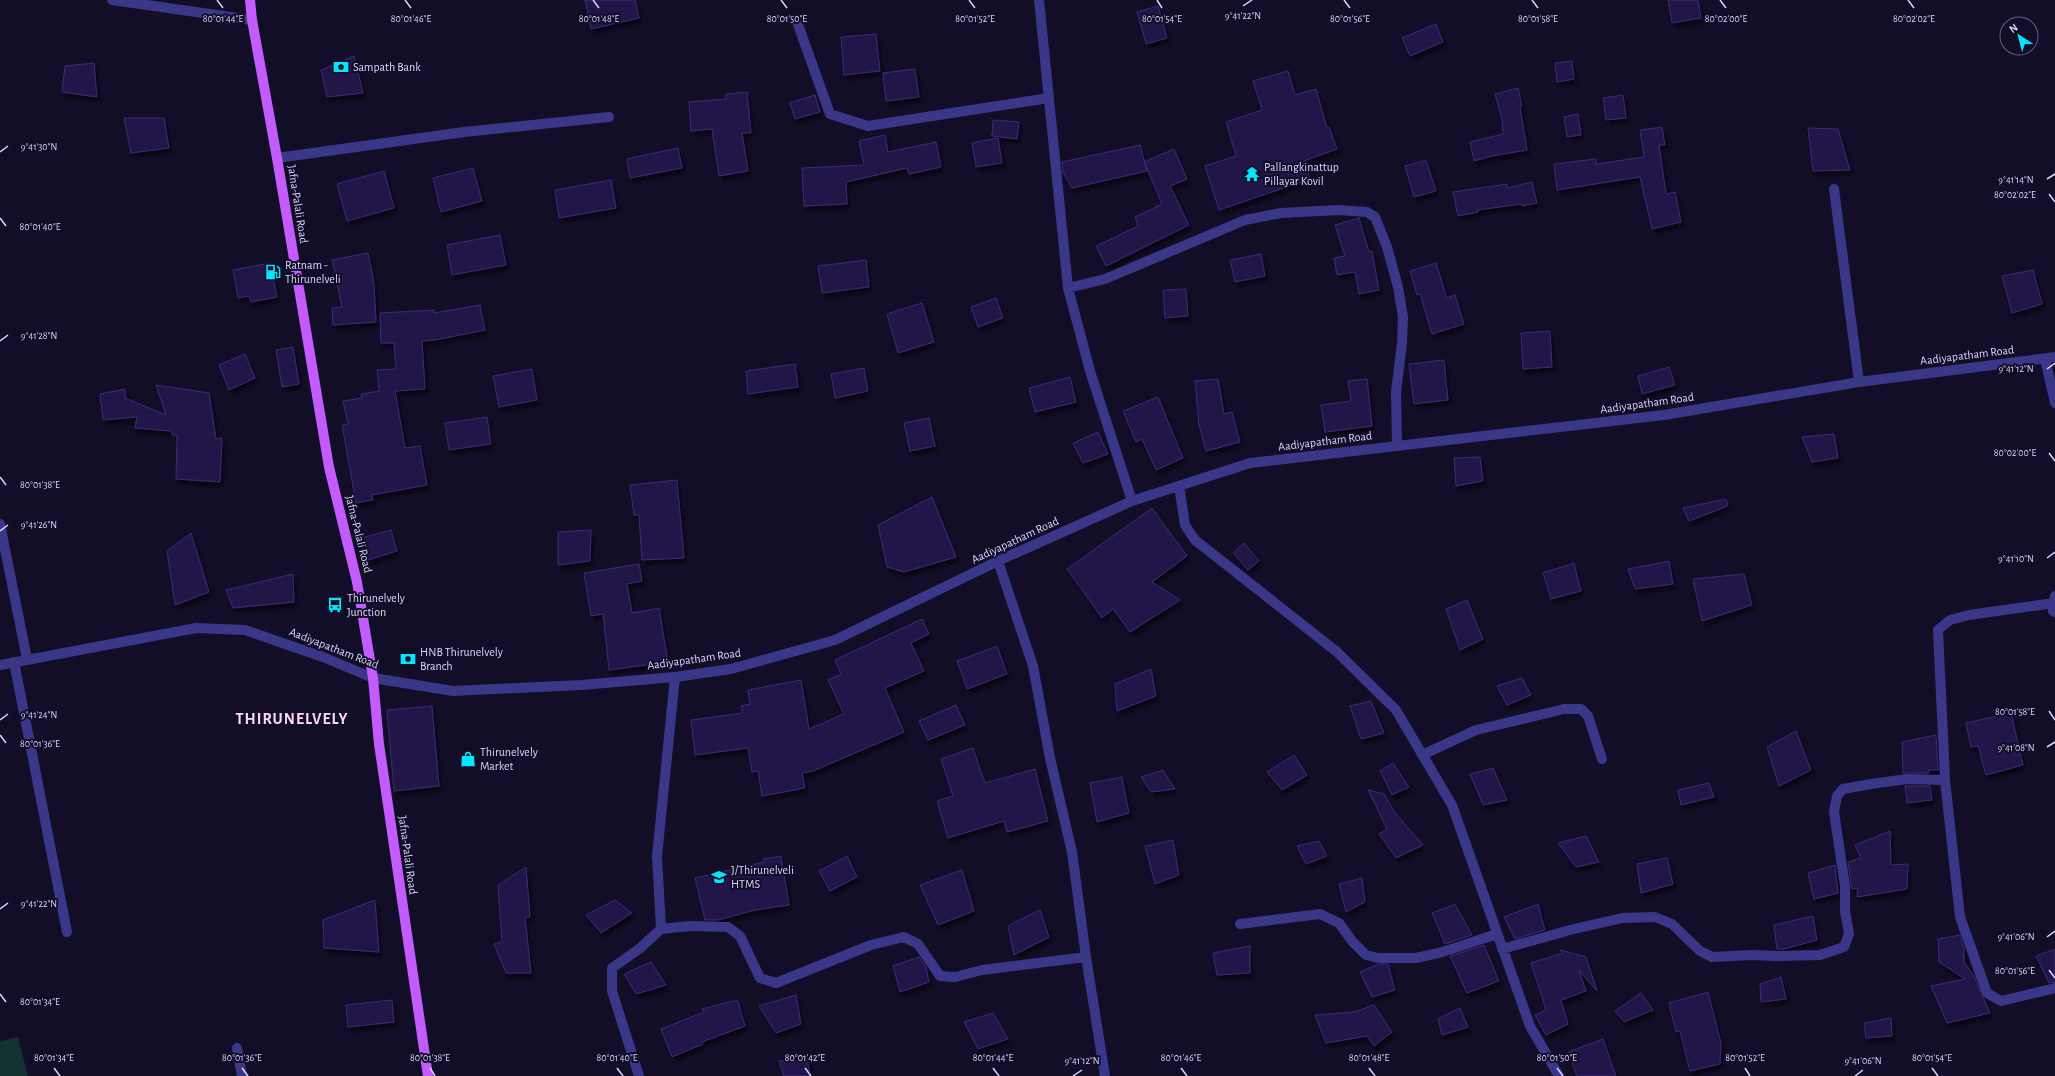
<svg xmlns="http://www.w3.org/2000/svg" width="2055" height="1076" viewBox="0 0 2055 1076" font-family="'Alegreya Sans',sans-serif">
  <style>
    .green { fill: #113231 }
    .building { fill: #23194a; stroke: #3a2a77; filter: url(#shadow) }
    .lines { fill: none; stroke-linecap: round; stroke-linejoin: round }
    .minor { stroke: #3a3789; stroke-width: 10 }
    .tertiary { stroke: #3a3789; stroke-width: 10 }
    .primary { stroke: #c25cff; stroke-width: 10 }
    .ticks { fill: none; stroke: #dad5ff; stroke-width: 1.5 }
    .labels { text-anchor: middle; stroke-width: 4; stroke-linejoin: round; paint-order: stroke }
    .poi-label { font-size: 12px; fill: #dad5ff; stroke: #130e28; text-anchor: start }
    .street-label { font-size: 12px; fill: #dad5ff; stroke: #130e28 }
    .district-label { font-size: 16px; font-weight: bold; letter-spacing: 1px; fill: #ffd7f1; stroke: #130e28 }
    .ticks-label { font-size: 10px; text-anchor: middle; fill: #dad5ff; stroke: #130e28; stroke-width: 4; stroke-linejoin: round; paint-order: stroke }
  </style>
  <defs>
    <filter id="shadow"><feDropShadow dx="2.5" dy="4.5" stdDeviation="2" flood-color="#0009"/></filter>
  </defs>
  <rect width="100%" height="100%" fill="#130e28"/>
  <!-- green -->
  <path class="green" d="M18,1037l10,39h-28v-35z"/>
  <!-- building -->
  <path class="building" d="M585,0h50l4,18 -48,11z
    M1668,0h30l3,18 -29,5z
    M1158,6l9,32 -21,6 -9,-32z
    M1436,24l7,18 -33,14 -8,-18z
    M876,34l4,37 -36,4 -3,-38z
    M354,56l9,37 -36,4 -6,-27z
    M1572,61l2,18 -17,3 -2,-19z
    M94,63l3,34 -35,-5 3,-26z
    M915,69l4,28 -33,4 -3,-28z
    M1288,71l7,24 21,-6 11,39 2,-1 8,22 -33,12 6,18 -91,31 -14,-44 31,-10 -10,-34 36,-12 -9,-29z
    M1518,88l4,18 -2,1 7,43 -35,6 -18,5 -4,-19 33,-8 -1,-14 -7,-26z
    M747,92l4,41h-9l6,38 -29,5 -7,-47 -21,2 -2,-29 37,-3v-5z
    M815,95l5,17 -25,7 -5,-16z
    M1623,95l3,23 -20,2 -3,-22z
    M1578,114l3,21 -14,2 -3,-20z
    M124,118h40l5,30 -38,5z
    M993,120l26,2 -2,17 -25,-3z
    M1662,127l3,18h-6l7,49 9,-2 6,30 -29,7 -12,-52 -83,13 -3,-26 42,-5v5l48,-7 -4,-27z
    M1808,128l30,1 12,41 -37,1z
    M885,135l3,17 48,-10 5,25 -32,7 -2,-6 -61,14 1,22 -43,2 -2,-38 62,-3 -5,-24z
    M998,138l4,25 -26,4 -4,-24z
    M1140,145l7,26 -75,17 -9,-15 -1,-11z
    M678,148l4,20 -52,10 -3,-19z
    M1174,149l13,30 -17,7 19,39 -83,41 -10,-20 42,-20 -3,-9 27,-13 -18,-42z
    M1426,160l10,31 -22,6 -9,-31z
    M473,168l9,33 -41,11 -8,-34z
    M384,171l10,37 -47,13 -10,-37z
    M611,180l5,28 -57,10 -4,-28z
    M1532,182l5,21 -15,3 -1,-2 -43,6v2l-20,4 -5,-24 54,-8v4z
    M1359,218l10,34 3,-1 7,39 -20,4 -4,-22 -18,3 -3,-17 11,-2 -10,-31z
    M500,235l6,30 -54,10 -5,-30z
    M368,253l6,30 2,39 -43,3 -1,-17 10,-1 -10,-47z
    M1261,254l4,22 -30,6 -5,-22z
    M866,260l3,27 -47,6 -4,-27z
    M270,263l7,34 -26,5 -2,-6 -11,2 -5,-28z
    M1436,263l11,35 8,-3 9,29 -32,10 -12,-40 -3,1 -7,-24z
    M2033,270l9,34 -30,9 -10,-37z
    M1186,289l2,27 -23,2 -2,-28z
    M996,298l7,20 -25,9 -7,-20z
    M922,303l12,39 -36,11 -11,-39z
    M480,305l5,25 -50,10 -13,1 3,48 -30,2 10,57 15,-2 7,39 -55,10 1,5 -17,3 -14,-78 6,-1 -5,-23 19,-3 -1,-4 18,-3 -2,-21 19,-1 -2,-26h-13l-1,-30 54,-3v3z
    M1550,331l2,36 -29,2 -2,-36z
    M293,347l6,37 -17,3 -6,-37z
    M245,354l10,24 -26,12 -10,-25z
    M1444,360l4,40 -34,4 -5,-40z
    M795,364l3,23 -50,7 -2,-23z
    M1669,367l6,18 -33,9 -4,-18z
    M864,368l4,23 -33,7 -4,-24z
    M532,369l5,31 -38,7 -6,-31z
    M1070,377l6,25 -41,10 -6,-24z
    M1218,379l6,35 8,-2 8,30 -34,9 -7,-26 -4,-44z
    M1367,379l5,47 -47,6 -4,-27 30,-4 -3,-20z
    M156,385l53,8 7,46 6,-1 -2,44 -44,-3 1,-44 -4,1 -2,-5 -36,-3 2,-11 -34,3 -3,-26 25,-5v9l41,17z
    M1158,397l25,61 -27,12 -14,-31 -6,3 -13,-31z
    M487,417l4,27 -42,6 -4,-27z
    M929,418l6,28 -25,5 -6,-28z
    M1098,432l10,22 -25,9 -10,-20z
    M1834,434l4,24 -26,4 -10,-25z
    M1480,457l3,24 -27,5 -2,-28z
    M677,480l7,78 -42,2 -3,-45h-5l-4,-30z
    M932,497l24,60 -52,15 -17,-5 -9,-42z
    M1726,499l2,7 -39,15 -6,-13z
    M1152,508l35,48 -35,26 28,18 -50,32 -17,-23 -11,9 -35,-49z
    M391,530l6,21 -29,9 -6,-22z
    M591,530l-1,31 -32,4v-33z
    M191,533l18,59 -34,13 -8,-54z
    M1244,543l15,18 -11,9 -15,-17z
    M1669,561l4,23 -38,5 -7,-20z
    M1574,563l7,28 -30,8 -8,-26z
    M639,564l3,17 -15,3 5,29 27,-5 9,54 -59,8 -6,-56 -12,2 -7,-43z
    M293,574l1,28 -61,6 -7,-18z
    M1744,574l8,31 -50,16 -9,-42z
    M1467,600l16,39 -23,11 -14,-41z
    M922,619l7,15 -18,9 13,28 -39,17 19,44 -91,39 -11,2 3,15 -43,8 -4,-25 -6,1 -4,-24 -53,7 -4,-35 51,-7 -1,-7 9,-2 -2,-14 53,-10 8,49 35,-15 -16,-34 13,-6 -6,-14z
    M997,646l10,28 -40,15 -10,-28z
    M1151,669l5,27 -39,15 -2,-27z
    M1522,678l9,17 -24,10 -10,-19z
    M1371,701l13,32 -23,6 -11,-33z
    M956,705l9,20 -37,15 -9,-19z
    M432,706l7,80 -45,5 -7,-81z
    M2011,713l12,52 -37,10 -8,-29 -7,1 -5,-24z
    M1796,731l15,39 -32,16 -12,-39z
    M1936,735l2,35h-10l1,3h-26l-1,-31z
    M973,748l12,35 50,-14 13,52 -41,11 -3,-11 -56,17 -11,-37 16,-5 -12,-37z
    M1294,755l13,20 -25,15 -15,-18z
    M1393,763l16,24 -17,8 -12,-24z
    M1493,768l14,32 -24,5 -13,-31z
    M1163,770l12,19 -24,3 -10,-15z
    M1122,777l7,36 -32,9 -7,-39z
    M1709,783l5,14 -33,8 -3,-15z
    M1905,786h25l2,14 -25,3z
    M1368,790l16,4 12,20 27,31 -27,13 -17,-24 8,-5z
    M1890,831l1,34 17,-1 -1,25 -50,8 1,-9 -6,1 -4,-27 13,-4 -6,-13z
    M1586,836l13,26 -23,5 -18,-24z
    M1173,840l6,35 -24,9 -10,-38z
    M1319,841l8,15 -21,8 -9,-18z
    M781,856l8,49 -34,5 -37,10h-13l-10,-42 69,-16 -1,-3z
    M847,856l10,21 -27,14 -11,-20z
    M1667,858l6,26 -32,9 -4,-29z
    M1835,865l3,28 -24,6 -6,-26z
    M526,867l4,50h-5l6,56h-25l-12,-29 8,-2 -4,-57z
    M962,870l12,41 -36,14 -18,-40z
    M1362,878l3,24 -19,10 -7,-28z
    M375,900l4,52 -55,-4 -1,-28z
    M615,900l17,13 -31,20 -15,-18z
    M1455,904l17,31 -27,9 -13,-31z
    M1538,904l7,26 -30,9 -11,-22z
    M1040,910l9,27 -35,18 -6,-29z
    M1813,916l4,24 -33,9h-7l-3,-24z
    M1960,935l4,13v14l10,14 16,37 -43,10 -16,-37 34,-7 -26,-17 -1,-23z
    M1484,945l15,36 -32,12 -17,-37z
    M1250,946v27l-33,2 -4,-22z
    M2055,949v33l-6,1 -13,-27z
    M1560,950l26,7 11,34 -18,-20 7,20 -25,9 7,24 -22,11 -11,-20 11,-5 -15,-47 32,-10z
    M919,957l7,10 3,15 -29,10 -7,-26z
    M651,962l15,23 -30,9 -12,-20z
    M1379,964h9l7,26 -23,7 -12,-25z
    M1781,977l5,22 -25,3 -1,-18z
    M1708,992l13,51 -1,21 -30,7 -10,-40 -4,1 -7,-29z
    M1641,993l12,17 -29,12 -9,-11z
    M796,995l5,29 -25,9 -17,-27z
    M392,1000l2,22 -46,5 -2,-22z
    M732,1001h6l7,25 -43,16 1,2 -31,13 -11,-28 43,-17 -2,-3z
    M1374,1005l18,27 -18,14 -7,-10 -41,7 -11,-28 39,-3z
    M1460,1008l8,19 -26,8 -4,-16z
    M993,1013l15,26 -30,10 -14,-27z
    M1891,1018l1,18 -26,2 -2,-15z
    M1603,1039l13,37h-39l-9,-24z
    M807,1058l3,18h-26l-5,-15z"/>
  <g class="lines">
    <!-- minor -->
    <path class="minor" d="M112,0l140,20
      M1039,0l29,288 22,83 42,130
      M796,19l34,95 38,12 181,-28
      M277,158l187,-26 145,-15
      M1834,189l25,193
      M1068,288l37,-9 140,-59 36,-7 57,-3 29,2 8,5 12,30 11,40 5,30 -1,26 -6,49 1,53
      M2045,359l10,44
      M1179,486l6,39 10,15 142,112 59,58 56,95 78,221 29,50
      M0,524l27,135
      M998,561l35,105 17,92 22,94 14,105 19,119
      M2055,596l-2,15 2,1
      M2054,603l-85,12 -19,5 -12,10 7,150 15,137 27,76 14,8 54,-13
      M14,662l53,270
      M1422,755l54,-25 88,-21h17l7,7 14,43
      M1240,924l80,-10 19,9 13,18 14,14 12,3h38l23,-5 58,-19
      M661,929l29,-3 38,1 12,9 20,42 16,5 95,-38 33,-8 14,7 22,32 15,1 27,-7 104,-13
      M1502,949l68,-19 52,-12 33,-1 17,7 28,27 12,6 40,-2 23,1 45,-1 24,-8 5,-13 -4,-23v-25l-11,-74 3,-16 6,-7 28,-5 36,-5 38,1
      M237,1048l5,28
      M639,1076l-27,-85v-23l27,-19 22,-20 -4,-73 18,-179"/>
    <!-- tertiary -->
    <path class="tertiary" d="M0,665l196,-37 49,2 78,27 50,21 80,13 128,-6 94,-8 56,-8 104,-29 163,-79 134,-60 118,-38 414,-48 195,-33 196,-25"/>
    <!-- primary -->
    <path class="primary" d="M250,0l2,20 25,138 52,309 28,115 16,96 6,66 49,332"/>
  </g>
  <!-- ticks -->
  <path class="ticks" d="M217,0l6,8M405,0l6,8M593,0l6,8M781,0l6,8M969,0l6,8M1157,0l5,8M1344,0l6,8M1532,0l6,8M1720,0l6,8M1908,0l6,8M1243,6l9,-6M0,152l8,-6M2047,179l8,-5M2049,194l6,8M0,218l6,8M0,341l8,-6M2047,369l8,-6M2049,453l6,8M0,477l6,8M0,531l8,-6M2047,558l8,-6M2049,711l6,9M0,720l8,-6M0,735l6,8M2047,747l8,-5M0,909l8,-6M2047,937l8,-6M2049,970l6,8M0,994l6,8M54,1068l6,8M242,1068l6,8M430,1068l5,8M617,1068l6,8M805,1068l6,8M993,1068l6,8M1181,1068l6,8M1369,1068l6,8M1557,1068l6,8M1745,1068l5,8M1932,1068l6,8M1073,1076l9,-6M1855,1076l8,-6"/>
  <!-- icons -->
  <defs>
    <symbol id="bank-bare" viewBox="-9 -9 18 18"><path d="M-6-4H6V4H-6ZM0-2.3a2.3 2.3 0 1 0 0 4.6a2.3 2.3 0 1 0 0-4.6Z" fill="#01e6ff" stroke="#130e28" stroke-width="2.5" paint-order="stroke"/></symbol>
    <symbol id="temple-bare" viewBox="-9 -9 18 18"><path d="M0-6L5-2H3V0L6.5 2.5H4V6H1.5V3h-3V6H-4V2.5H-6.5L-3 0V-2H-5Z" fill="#01e6ff" stroke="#130e28" stroke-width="2.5" paint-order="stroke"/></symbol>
    <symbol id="fuel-bare" viewBox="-9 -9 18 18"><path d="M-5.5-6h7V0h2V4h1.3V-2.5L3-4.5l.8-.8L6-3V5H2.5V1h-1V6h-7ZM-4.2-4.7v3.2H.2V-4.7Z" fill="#01e6ff" stroke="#130e28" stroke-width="2.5" paint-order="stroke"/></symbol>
    <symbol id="bus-bare" viewBox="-9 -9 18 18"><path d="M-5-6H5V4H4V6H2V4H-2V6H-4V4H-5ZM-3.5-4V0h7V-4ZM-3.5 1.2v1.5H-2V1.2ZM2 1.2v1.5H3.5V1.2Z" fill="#01e6ff" stroke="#130e28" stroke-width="2.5" paint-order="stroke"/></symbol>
    <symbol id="shop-bare" viewBox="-9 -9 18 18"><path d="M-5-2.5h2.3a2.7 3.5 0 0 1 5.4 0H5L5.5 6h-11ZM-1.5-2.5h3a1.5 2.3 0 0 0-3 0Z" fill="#01e6ff" stroke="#130e28" stroke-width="2.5" paint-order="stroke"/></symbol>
    <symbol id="school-bare" viewBox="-9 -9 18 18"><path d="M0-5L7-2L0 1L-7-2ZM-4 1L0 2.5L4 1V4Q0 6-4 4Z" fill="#01e6ff" stroke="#130e28" stroke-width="2.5" paint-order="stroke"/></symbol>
  </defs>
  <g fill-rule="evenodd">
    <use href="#bank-bare" x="330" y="56" width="22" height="22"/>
    <use href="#temple-bare" x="1241" y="163" width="22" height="22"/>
    <use href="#fuel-bare" x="262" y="261" width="22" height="22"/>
    <use href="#bus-bare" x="324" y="594" width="22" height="22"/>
    <use href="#bank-bare" x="397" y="648" width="22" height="22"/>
    <use href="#shop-bare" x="457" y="748" width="22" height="22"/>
    <use href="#school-bare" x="708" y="866" width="22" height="22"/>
  </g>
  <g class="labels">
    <!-- poi labels -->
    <g class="poi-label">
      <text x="353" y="71">Sampath Bank</text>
      <text x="1264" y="171">Pallangkinattup<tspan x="1264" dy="14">Pillayar Kovil</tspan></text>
      <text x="285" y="269">Ratnam -<tspan x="285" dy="14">Thirunelveli</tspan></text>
      <text x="347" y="602">Thirunelvely<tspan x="347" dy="14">Junction</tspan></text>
      <text x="420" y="656">HNB Thirunelvely<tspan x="420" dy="14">Branch</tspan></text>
      <text x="480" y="756">Thirunelvely<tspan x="480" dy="14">Market</tspan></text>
      <text x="731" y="874">J/Thirunelveli<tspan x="731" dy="14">HTMS</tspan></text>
    </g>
    <!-- street labels -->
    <g class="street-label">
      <text transform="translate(298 204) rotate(81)" y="4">Jafna-Palali Road</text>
      <text transform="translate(1967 355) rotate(-7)" y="4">Aadiyapatham Road</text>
      <text transform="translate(1647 403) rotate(-8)" y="4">Aadiyapatham Road</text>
      <text transform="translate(1325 441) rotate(-7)" y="4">Aadiyapatham Road</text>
      <text transform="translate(359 534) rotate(76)" y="4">Jafna-Palali Road</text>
      <text transform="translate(1015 540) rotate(-25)" y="4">Aadiyapatham Road</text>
      <text transform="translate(334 648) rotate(21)" y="4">Aadiyapatham Road</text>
      <text transform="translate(694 659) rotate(-8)" y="4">Aadiyapatham Road</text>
      <text transform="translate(408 855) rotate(82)" y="4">Jafna-Palali Road</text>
    </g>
    <!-- district labels -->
    <g class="district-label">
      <text x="292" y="724">THIRUNELVELY</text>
    </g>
  </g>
  <g class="ticks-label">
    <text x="1243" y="19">9°41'22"N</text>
    <text x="223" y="22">80°01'44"E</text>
    <text x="411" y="22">80°01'46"E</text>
    <text x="599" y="22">80°01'48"E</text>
    <text x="787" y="22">80°01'50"E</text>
    <text x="975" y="22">80°01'52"E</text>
    <text x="1162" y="22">80°01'54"E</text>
    <text x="1350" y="22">80°01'56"E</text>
    <text x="1538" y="22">80°01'58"E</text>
    <text x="1726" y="22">80°02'00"E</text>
    <text x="1914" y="22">80°02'02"E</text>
    <text x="39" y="150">9°41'30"N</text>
    <text x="2016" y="183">9°41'14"N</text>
    <text x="2015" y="198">80°02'02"E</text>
    <text x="40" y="230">80°01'40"E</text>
    <text x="39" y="339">9°41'28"N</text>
    <text x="2016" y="372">9°41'12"N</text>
    <text x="2015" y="456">80°02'00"E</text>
    <text x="40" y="488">80°01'38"E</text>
    <text x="39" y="528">9°41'26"N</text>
    <text x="2016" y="562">9°41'10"N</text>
    <text x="2015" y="715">80°01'58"E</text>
    <text x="39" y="718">9°41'24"N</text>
    <text x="40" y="747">80°01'36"E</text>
    <text x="2016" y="751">9°41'08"N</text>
    <text x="39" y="907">9°41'22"N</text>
    <text x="2016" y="940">9°41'06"N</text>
    <text x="2015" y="974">80°01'56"E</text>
    <text x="40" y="1005">80°01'34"E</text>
    <text x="54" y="1061">80°01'34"E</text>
    <text x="242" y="1061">80°01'36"E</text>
    <text x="430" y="1061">80°01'38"E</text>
    <text x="617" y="1061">80°01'40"E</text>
    <text x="805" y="1061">80°01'42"E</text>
    <text x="993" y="1061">80°01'44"E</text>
    <text x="1181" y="1061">80°01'46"E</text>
    <text x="1369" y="1061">80°01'48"E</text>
    <text x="1557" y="1061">80°01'50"E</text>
    <text x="1745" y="1061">80°01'52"E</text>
    <text x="1932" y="1061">80°01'54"E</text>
    <text x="1082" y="1064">9°41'12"N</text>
    <text x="1863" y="1064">9°41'06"N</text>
  </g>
  <!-- north arrow -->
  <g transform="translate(2019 36) rotate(324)"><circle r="19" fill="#130e28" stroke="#635e7e"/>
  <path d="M0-3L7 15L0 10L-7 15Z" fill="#01e6ff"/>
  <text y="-6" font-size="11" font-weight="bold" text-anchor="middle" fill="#dad5ff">N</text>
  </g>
</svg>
